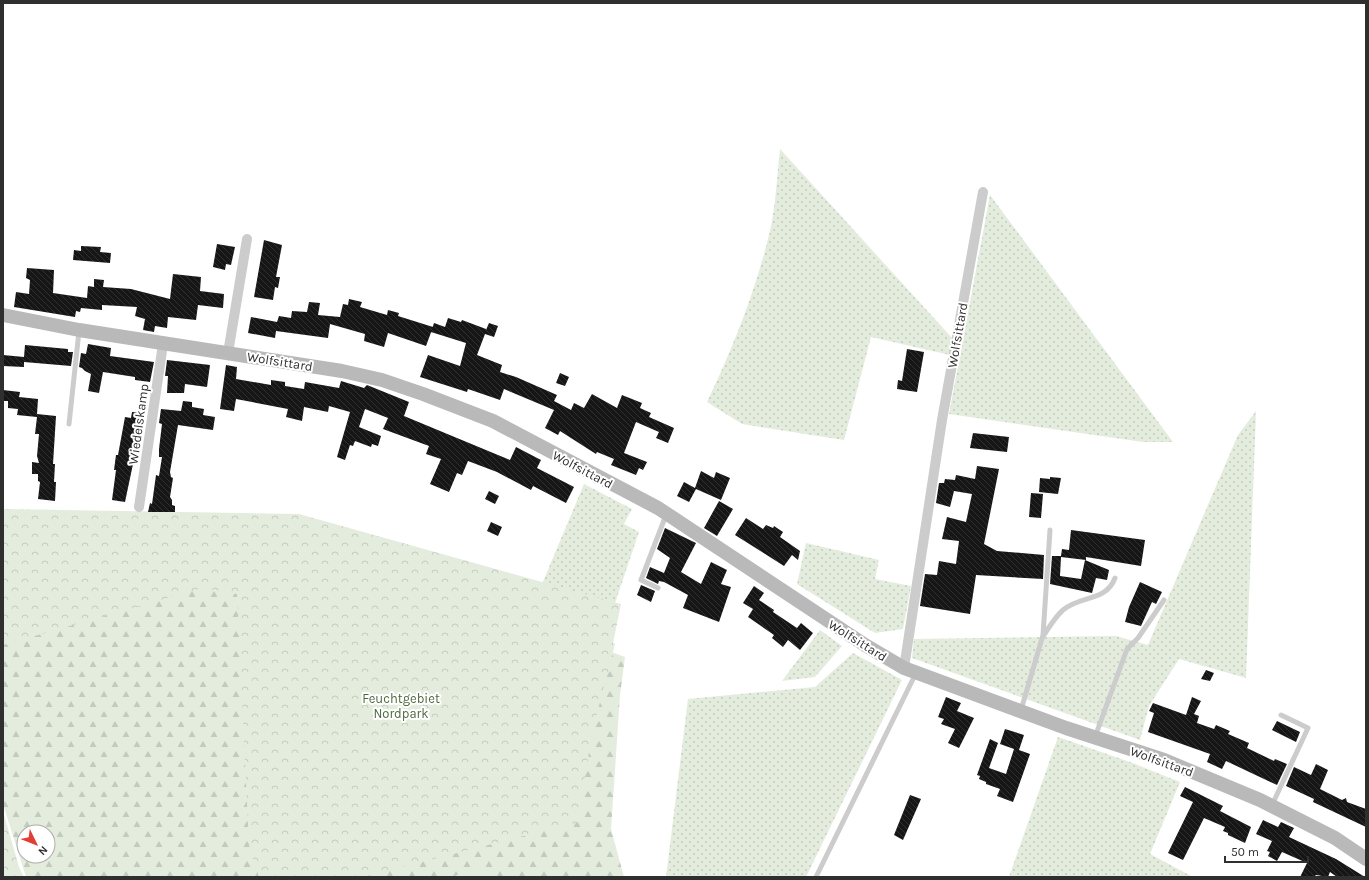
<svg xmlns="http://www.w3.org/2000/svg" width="1369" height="880" viewBox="0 0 1369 880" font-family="Karla,sans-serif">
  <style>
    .grass { fill: url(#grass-dots) }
    .forest { fill: url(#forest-firs); fill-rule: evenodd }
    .park { fill: url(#park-crowns) }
    .garden { fill: #e3ecdd }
    .building { fill: url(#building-back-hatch) }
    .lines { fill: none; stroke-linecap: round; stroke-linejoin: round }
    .lane { stroke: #ccc; stroke-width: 5 }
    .street { stroke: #ccc; stroke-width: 10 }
    .secondary { stroke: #b9b9b9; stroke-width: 14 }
    .labels { text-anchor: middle; stroke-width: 4; stroke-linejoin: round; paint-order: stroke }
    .street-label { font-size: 13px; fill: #2f2f2f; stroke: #fff }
    .park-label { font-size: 13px; fill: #4c693d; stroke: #fff }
  </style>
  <defs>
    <pattern id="grass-dots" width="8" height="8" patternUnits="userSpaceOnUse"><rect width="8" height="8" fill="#e3ecdd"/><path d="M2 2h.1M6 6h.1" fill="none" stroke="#c3cbbe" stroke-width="1.8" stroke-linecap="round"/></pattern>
    <pattern id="forest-firs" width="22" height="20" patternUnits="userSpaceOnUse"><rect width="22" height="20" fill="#e3ecdd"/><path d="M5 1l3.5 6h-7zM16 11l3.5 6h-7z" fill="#c3cbbe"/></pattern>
    <pattern id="park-crowns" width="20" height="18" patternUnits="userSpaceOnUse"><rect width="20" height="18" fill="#e3ecdd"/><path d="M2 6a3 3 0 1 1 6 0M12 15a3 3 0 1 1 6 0" fill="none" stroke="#c3cbbe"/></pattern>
    <pattern id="building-back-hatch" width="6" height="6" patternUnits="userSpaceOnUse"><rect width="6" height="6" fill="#161616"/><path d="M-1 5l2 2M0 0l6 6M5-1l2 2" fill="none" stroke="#303030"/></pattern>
  </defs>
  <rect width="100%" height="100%" fill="#fff"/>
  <!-- grass -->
  <path class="grass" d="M780,149l172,189 -2,17 -79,-18 -27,103 -102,-16 -35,-22c26,-54 49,-112 63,-171 6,-27 7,-55 10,-82z
    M990,195l183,247h-30l-194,-28z
    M1256,411l-10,267 -67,-19 -30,47 -9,34 -228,-82 2,-19 202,-3 32,9 90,-210z
    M584,484l48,25 -8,15 15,8 -25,74 -72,-22z
    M806,543l73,17 -4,19 36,7 -8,43 -28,4 -78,-49z
    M820,630l22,16 -27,31 -33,4z
    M853,653l49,27 -96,197h-140l22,-178 127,-12z
    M1058,737l72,25 50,20 -30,72 43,23h-184z"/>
  <!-- forest -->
  <path class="forest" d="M3,522l603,128 19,7 -5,38 -9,134 13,48h-598l-23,-73zM24,832h24v24h-24z"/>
  <!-- park -->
  <path class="park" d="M3,509l296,5 322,90 -8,39 2,1 -23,89 -14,89 -215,55h-104l-10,-32 -12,-251 -34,-6 -200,57z
    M3,811l16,56 5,10h-21z"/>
  <!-- garden -->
  <path class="garden" d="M479,868l3,9h-31z"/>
  <!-- building -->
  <path class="building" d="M264,240l18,5 -6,32h4l-2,11 -3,-1 -2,13 -19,-3z
    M217,244l18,3 -4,18 -5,-1 -1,6 -12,-3z
    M81,246l20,1 -1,5 11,1 -1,10 -37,-3 1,-10 7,1z
    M27,268l27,2 -1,23 34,5 1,-12 6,1v-8l10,1 -1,7 28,2 39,10 3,-25 28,3 -1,14 24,3 -1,14 -25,-3 -2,15 -28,-3 -1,11 -12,-2 -1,6 -11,-2 2,-11 -10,-3 2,-9 -35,-2v5l-21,-2 -1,4 -4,-1 -1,6 -61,-10 2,-15 13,2 1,-14 -4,-2z
    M349,299l13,3 -2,5 27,8 1,-5 11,3 -1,3 35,11 -7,19 -38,-13 -4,14 -20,-6 1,-7 -35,-10 -2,14 -52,-7 -1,7 -27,-5 3,-16 26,5 2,-6 12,2 1,-7 15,1 2,-10 11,1 -2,12 22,2 3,-13 5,1z
    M448,318l13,4 1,-2 24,9v1l3,-7 9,3 -4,11 -9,-3 -8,21 25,10 -2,7 16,5 41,18 -3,6 17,9 3,-7 10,5 8,-14 25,14 5,-13 20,8 -2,5 11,5 -2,4 25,11 -6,15 -12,-5 3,-6 -23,-10 -12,31 23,9 -4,8 -4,-2 -3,7 -25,-10 3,-6 -17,-7 -1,2 -36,-23 -2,4 -13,-7 9,-18 -50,-21 -4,11 -32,-11 -1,3 -47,-15 8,-22 32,11 6,-23 -35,-11 3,-9 11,4z
    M88,344l23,4 -1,8 44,6 -4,20 -15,-2v-3l-32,-5 -4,21 -11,-2 3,-17 -6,-3 -3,-3 -3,-1 2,-14 5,1z
    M25,345l43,4v3h5l-2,14 -47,-4v5l-21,-1v-11l21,2z
    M907,349l17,3 -7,40 -20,-3 1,-9 4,1z
    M167,360l43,5 -3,22 -22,-3 -1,9h-17l1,-17h-3z
    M226,365l11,2 -1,12 35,6v-5l14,2v4l19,3 1,-7 34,6 2,-7 23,7 3,-3 42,17 -5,14 106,44 6,-13 25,13 -4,8 37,19 -8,16 -33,-17 -2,4 -34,-18 -29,-11 -6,14 -5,-2 -8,19 -19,-8 11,-25 -15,-5 3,-8 -46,-17 5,-11 -23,-9 -6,18 22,9 -3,10 -6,-2 -1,3 -16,-6 -2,5 -3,-1 -5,15 -8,-3 13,-45 -21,-6 -1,6 -24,-5 -2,14 -16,-4 2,-8 -52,-10 -2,12 -14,-2z
    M560,373l9,4 -4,9 -9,-3z
    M3,390l17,2 -1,5 19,2 -1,15 19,2 -3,48h2l-1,18h2l-1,19 -17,-2 2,-17 -2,-1v-7h-6v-12l7,1 -2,-7 2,-22h-4l2,-17 -20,-2 1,-6 -10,-1v-7h-5z
    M183,401l9,1v5l12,2 -1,6 12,2 -2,13 -35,-5 -8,47 1,5 2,1 -3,19 2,3v5l3,1v6h-27l2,-9 2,1 4,-29 3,1 3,-19h-3v-8l3,-25 -3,-1 2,-14 20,2z
    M132,412l10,1 -1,7h3l-5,31 -2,-1 -2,14h-2l-8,38 -13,-2 4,-30h-2l2,-15h2l7,-38 6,1z
    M973,433l36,4 -2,15 -37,-4z
    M977,466l22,3 -15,75 13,7 47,4 -1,24 -67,-4 -6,39 -50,-8 5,-32 12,1 2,-14 17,3 3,-23 -17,-2 5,-22 19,5 6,-28 -18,-3 -4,16 -14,-4 3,-20h5l1,-4 10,1 1,-5 19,4z
    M701,471l13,7 2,-6 14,6 -9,22 -25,-11 -7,13 -12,-6 7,-14 11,6z
    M1050,477l11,1 -3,16 -19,-2 1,-14 10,1z
    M489,491l10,5 -4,8 -10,-5z
    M1031,493l12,1 -2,24 -12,-1z
    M719,501l14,8 -16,27 -13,-8z
    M746,518l17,11 3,-4 7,3 1,-2 9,6 -3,5 20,14 -2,9 -6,-5 -8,11 -49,-31z
    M491,522l11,5 -4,9 -11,-5z
    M665,528l31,15 -15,29 20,12 10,-22 16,8 -6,14 10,3 -12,35 -36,-14 5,-13 -24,-13 -5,-1 -1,3 -12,-6 4,-11 14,6 6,-15 -13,-9z
    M1071,530l74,10 -4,26 -55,-9v3l-25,-3 -1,19 21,3 4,-19 24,10 -2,10 -11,-2 -4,15 -42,-9 2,-28h9l1,-7 7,1z
    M1140,582l22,10 -6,12 -4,-2 -11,24 -16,-4 4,-15z
    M641,585l14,6 -4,11 -14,-7z
    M754,586l10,7 -5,7 15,10 -1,2 24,16 4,-5 12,10 -13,17 -12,-10 -5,7 -11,-9 2,-3 -26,-18 5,-8 -10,-6z
    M1206,670l8,3 -4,8 -9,-2z
    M946,697l15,6 -4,8 17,7 -15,30 -11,-5 7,-14 -14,-5 3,-5 -6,-2z
    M1192,697l9,4 -7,13 5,2 -2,7 17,6 2,-4 14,6 -2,3 21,9 -2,5 27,13 1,-2 12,5 -10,21 -51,-24 -4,8 -15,-7 3,-8 -62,-22 6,-19 -5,-2 4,-8 33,12z
    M1277,721l23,11 -4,10 -24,-12z
    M1005,729l19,6 -5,15 11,4 -17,48 -16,-6 3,-7 -14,-5v-2l-7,-3 1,-3 -3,-1 13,-36 8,4 -9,25 17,6 8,-25 -14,-5z
    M1316,764l12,6 -8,19 22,11 4,-2 1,4 19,7v18l-53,-25 1,-3 -28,-13 8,-19 17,8z
    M1185,787l38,19 -3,5 31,16 -6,16 -17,-8v-2l-5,-2 2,-4 -21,-9 -21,42 -15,-7 25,-51 -13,-6z
    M910,795l11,4 -18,41 -9,-5z
    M1263,820l15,7 3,-5 13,6 -5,9 47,22 29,18h-28l-7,-5 -2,5 -12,-2 -2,2h-14l7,-14 -25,-11 -5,9 -9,-5 2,-4 -3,-1 5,-10 -16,-7z"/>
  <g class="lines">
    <!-- lane -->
    <path class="lane" d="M69,424l10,-93
      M658,588l-17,-8 25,-65
      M1044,635c6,-9 11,-18 19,-25 17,-15 43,-8 52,-32
      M1021,710l22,-75 7,-105
      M1095,737l32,-88 11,-11 26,-38
      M1272,805l36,-77 -27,-13
      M816,877l100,-204"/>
    <!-- street -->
    <path class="street" d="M228,353l19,-114
      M139,507l24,-163
      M904,668l38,-248 41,-228"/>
    <!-- secondary -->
    <path class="secondary" d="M3,315l76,15 263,41 40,9 41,14 70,27 165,87 207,137 39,23 162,60 98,32 96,40 75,38 31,21"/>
  </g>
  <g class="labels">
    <!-- street labels -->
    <g class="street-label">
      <text transform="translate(957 335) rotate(-80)" y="5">Wolfsittard</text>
      <text transform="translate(280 361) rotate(9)" y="5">Wolfsittard</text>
      <text transform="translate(138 424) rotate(-82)" y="5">Wiedelskamp</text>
      <text transform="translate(583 469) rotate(28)" y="5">Wolfsittard</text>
      <text transform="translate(858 640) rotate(32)" y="5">Wolfsittard</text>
      <text transform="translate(1162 761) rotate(20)" y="5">Wolfsittard</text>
    </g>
    <!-- park labels -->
    <g class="park-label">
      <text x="401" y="703">Feuchtgebiet<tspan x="401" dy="15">Nordpark</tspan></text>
    </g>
  </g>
  <!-- border -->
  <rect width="1369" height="880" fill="none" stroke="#2f2f2f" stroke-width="8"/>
  <!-- north arrow -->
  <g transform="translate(36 844) rotate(133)"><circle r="19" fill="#ffffff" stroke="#acacac"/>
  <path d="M0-3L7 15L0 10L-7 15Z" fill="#e13e35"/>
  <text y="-6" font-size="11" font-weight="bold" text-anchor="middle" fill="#2f2f2f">N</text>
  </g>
  <!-- scale -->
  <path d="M1225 856v6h83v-6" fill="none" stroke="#2f2f2f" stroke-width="2"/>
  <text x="1231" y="856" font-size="12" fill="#2f2f2f" stroke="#ffffff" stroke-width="3" paint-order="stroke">50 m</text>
</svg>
